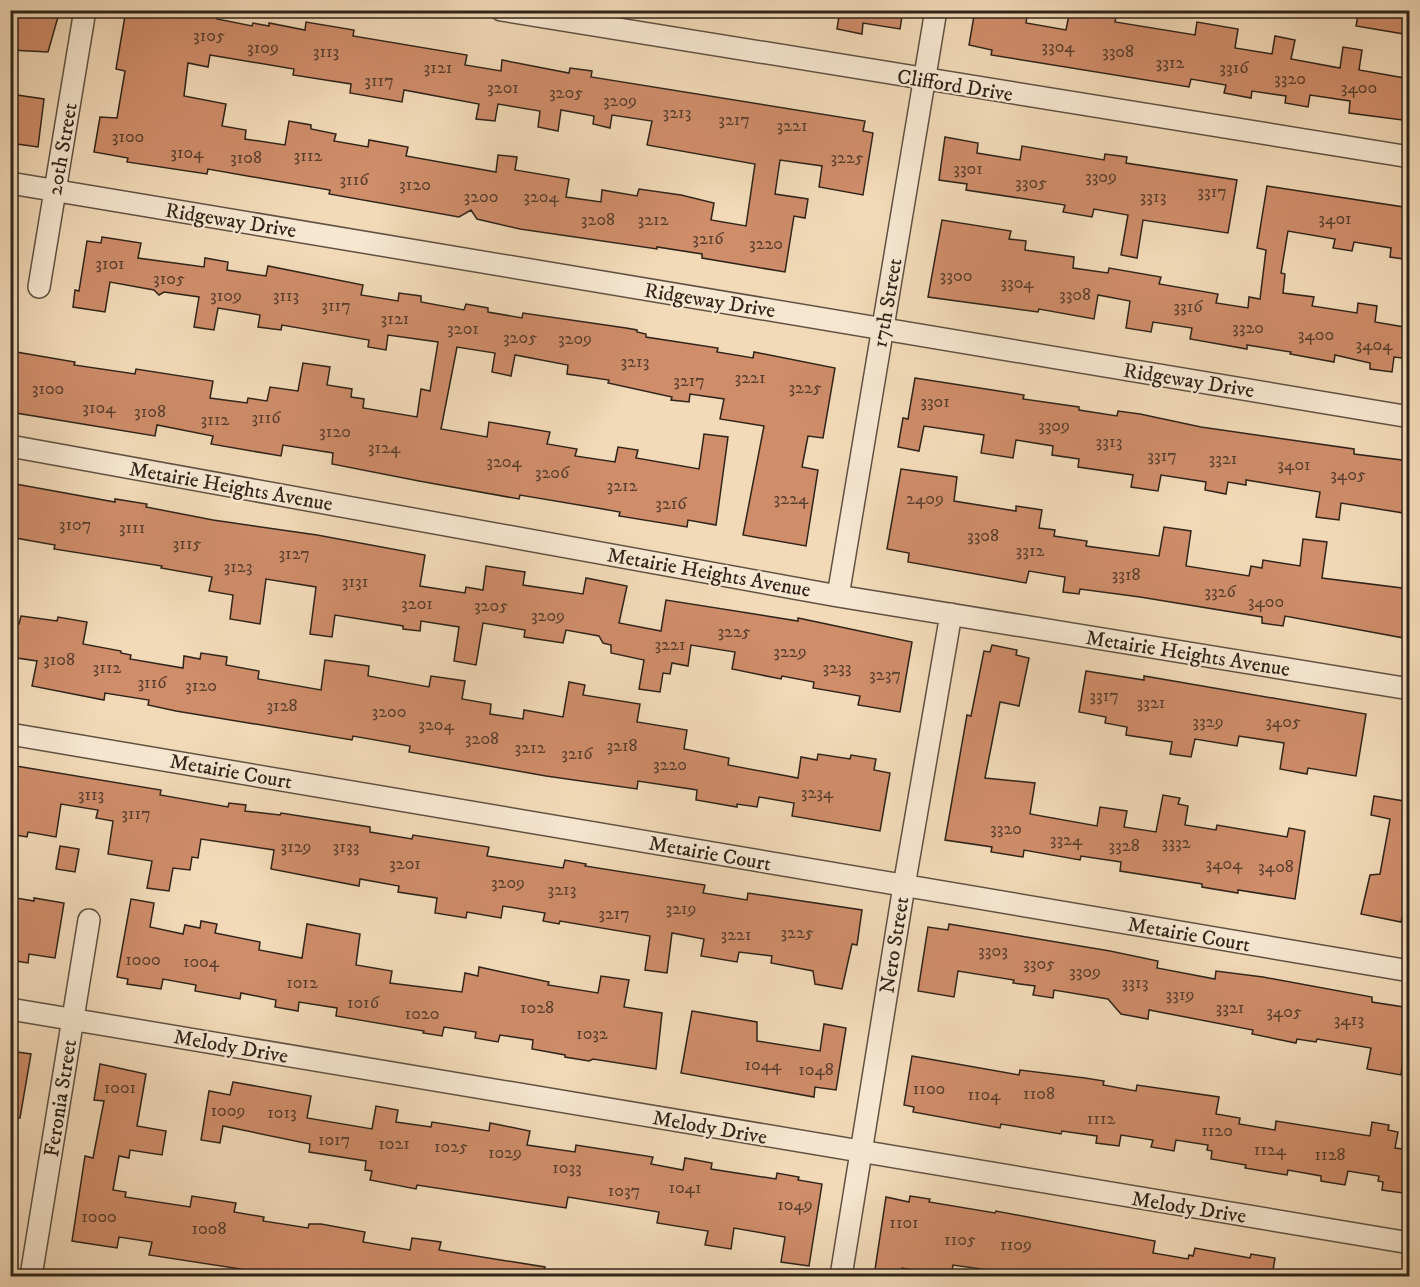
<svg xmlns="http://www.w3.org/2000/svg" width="1420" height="1287" viewBox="0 0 1420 1287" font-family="'IM FELL DW Pica',serif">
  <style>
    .building { fill: #cf8d6a; stroke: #30241a; stroke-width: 1.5; fill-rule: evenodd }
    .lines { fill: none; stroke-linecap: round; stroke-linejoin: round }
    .street-casing { stroke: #605242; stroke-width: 24 }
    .street { stroke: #f7e7d1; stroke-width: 21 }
    .labels { text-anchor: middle; stroke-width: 4.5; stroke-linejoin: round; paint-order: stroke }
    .number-label { font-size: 18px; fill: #583e2e }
    .street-label { font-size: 21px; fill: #30241a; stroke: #f7e7d1 }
  </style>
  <rect width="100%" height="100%" fill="#f2dab8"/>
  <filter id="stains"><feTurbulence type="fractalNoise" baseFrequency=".00333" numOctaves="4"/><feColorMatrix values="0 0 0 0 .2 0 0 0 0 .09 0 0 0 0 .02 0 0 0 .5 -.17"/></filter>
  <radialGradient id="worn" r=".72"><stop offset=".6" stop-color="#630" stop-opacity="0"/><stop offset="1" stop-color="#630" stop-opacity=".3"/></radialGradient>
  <!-- building -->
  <path class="building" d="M10,10h50l-12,42 -38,-2z
    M126,10h39l24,5 1,-5h8l20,4 -1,5 35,7 1,-3 16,3v-3l36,7 1,-8 48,8 -1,6 114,19 -2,10 36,6 1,-11 67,13 1,-5 22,3 -1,6 274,44 -2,10 10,2 -10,62 -44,-8 3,-21 -42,-6 -5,34 33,5 -3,19 -11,-2 -9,56 -83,-14v-4l-45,-7v2l-137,-20 -43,-10 -6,-9 -12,7 -130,-23 1,-4 -65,-11 -57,-10 -1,5 -80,-12 1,-4 -34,-6 6,-35 17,1 8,-47 -9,-2zM210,55l84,14 -1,6 58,9 -1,9 52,9 2,-12 75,14 -3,15 19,2 3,-17 42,7 -2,16 20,4 3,-21 33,6 -1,8 17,4 2,-13 40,6 -5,24 108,19 -9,62 -35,-6 3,-17 -33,-8 -42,-6 -2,7 -35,-6 -1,12 -35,-5 3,-18 -54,-9 2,-13 -19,-2 -2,17 -90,-16 2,-9 -39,-7 -1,7 -34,-6 2,-7 -25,-5v-4l-22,-4 -4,24 -40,-6 1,-9 -24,-4 4,-22 -42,-8 4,-33 20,4z
    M840,10h63l-3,19 -37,-6 -1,11 -25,-5z
    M975,10h53l-2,13 40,7 4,-20 47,3 -2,9 80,13 2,-13 41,7 -3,19 37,6 3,-18 20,4 -4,19 49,9 3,-21 19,3 -3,20 51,9v42l-61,-8 1,-12 -40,-6 -2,12 -23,-4 1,-7 -34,-5 -1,7 -27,-5 2,-8 -35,-6 -2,8 -198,-32 1,-5 -23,-5z
    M1359,10h51v25l-54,-9z
    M10,94l34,5 -6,48 -28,-4z
    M945,137l33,6 -1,10 43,7 2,-14 82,14 1,-6 22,3 -1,6 111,17 -9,53 -85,-13 -6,38 -16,-3 7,-40 -34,-6 -2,8 -29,-5 2,-7 -99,-15 1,-6 -28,-4z
    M1267,186l143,22v52l-20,-3 1,-9 -37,-6 -2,9 -19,-3 2,-9 -47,-8 -7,42 4,1 -2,19 31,4 -2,9 45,7 1,-10 19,3 -2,16 35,6v31l-16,-2 -2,15 -22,-3v-6l-35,-8 -1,7 -44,-8 1,-2 -44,-7v4l-57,-10 2,-11 -39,-6 -2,10 -25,-4 4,-27 -32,-6 -4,24 -55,-10 -1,3 -110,-15 14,-77 69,11 -2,8 17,2 -1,9 49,7 -1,11 35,5 1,-5 52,9 -2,7 59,10 -2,9 32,5 1,-11 11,2 6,-49 -9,-2z
    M102,237l39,6 -3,15 66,9 1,-9 23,4 -1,8 39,6 2,-10 95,19 -2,10 37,6 1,-8 22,3v6l43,8 2,-6 22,4v4l34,6 1,-5 103,15 11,2v2l9,2v3l72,11 -1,4 36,6 1,-6 81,16 -12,70 -15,-2 -6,31 16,3 -12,76 -63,-11 21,-109 -44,-7 4,-20 -34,-5 -1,8 -18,-2 1,-3 -64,-14 1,-3 -42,-6 1,-9 -53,-10 -4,21 -19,-4 3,-19 -38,-6 -16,82 46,8 2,-15 61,10 -3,12 30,5 -2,7 40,6 3,-15 20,3 -2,8 63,11 5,-35 24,3 -12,88 -28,-5 -1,7 -68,-11 1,-4 -23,-4 -77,-13 -1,4 -100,-18 -87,-17 1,-11 -50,-8 -2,11 -70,-12 2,-8 -56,-11 -2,11 -145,-24v-61l65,11 -1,3 61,9 1,-5 77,12 -3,17 37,5 1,-5 19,3 3,-14 28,4 5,-28 27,4 -3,18 25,4 -1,8 13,2 -1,9 54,9 4,-28 9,2 8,-49 -50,-7 -2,15 -18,-3 1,-7 -87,-15 -1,5 -23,-3 2,-12 -42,-7 -4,22 -20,-3 5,-30 -35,-5 -5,3 -5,-5 -44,-8 -5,30 -32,-5 2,-17 4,1 8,-50 14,2z
    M915,378l109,17 -1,4 56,8v3l38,6 1,-5 22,3 61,13 153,22v5l56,7v53l-69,-11 -2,17 -23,-3 4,-25 -74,-12v5l-18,-3 -2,12 -21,-4 1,-8 -45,-7 -3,16 -27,-4 2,-12 -55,-8 1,-8 -27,-4 1,-9 -37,-6 -3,18 -32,-5 3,-18 -60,-9 -5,25 -21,-4 5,-29 5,1z
    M901,469l56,8 -3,24 62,10v-5l26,4 -3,18 16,2 -1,6 33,5 -1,5 73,10 5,-29 27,4 -5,35 63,10 2,-10 11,2 1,-8 37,6 3,-27 24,3 -5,36 88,11 -6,49 -119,-22 -2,10 -21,-3v-6l-122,-20 -60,-8 -1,5 -16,-2 2,-15 -36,-6 -3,12 -118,-21 1,-9 -22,-4z
    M10,483l105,19v-3l32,5 -1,3 67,13 104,15 108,20 -5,31 45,7 1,-6 17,3 3,-24 39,6 -2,13 60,9 3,-16 41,8 -8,37 42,8 5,-31 132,21v-3l114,24 -12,70 -42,-7 2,-9 -47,-8 1,-6 -32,-6 -1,3 -49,-10 3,-17 -44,-7 -3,21 -16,-3 -2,11 -7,-1 -3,19 -21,-3 5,-29 -33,-7v-8l-8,-2 -4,-7 -33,-6 -3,13 -39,-6 1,-7 -42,-7 -7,42 -22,-4 5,-34 -38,-6 -1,10 -17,-2v-3l-68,-11 -3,22 -22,-3 6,-47 -50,-8 -6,45 -30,-5 3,-24 -24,-4 3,-14 -51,-9 1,-2 -108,-17 1,-4 -45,-8z
    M21,616l36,5 1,-4 29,5 -4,22 38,7v2l10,2 -1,4 53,9 1,-12 16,3 1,-6 26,4 -1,8 33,6 -1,8 63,11 4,-30 44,6 -1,10 61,11 2,-11 34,5 -3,18 29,5 -1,10 33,5 1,-9 39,7 6,-35 16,3 -2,10 57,9 -3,18 50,8 -3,19 45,9 -1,7 70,13 3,-21 16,3 1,-6 32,5 1,-4 25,4 -2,11 16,3 -10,58 -88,-15 2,-13 -35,-6 -2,10 -20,-3v3l-41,-7 1,-10 -59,-9 -1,8 -91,-13 -137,-24 1,-6 -57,-10 -1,4 -176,-29 -28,-6 1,-5 -44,-7 -1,7 -72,-14 5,-25 -27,-4v-34l9,1z
    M992,645l25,5 -1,5 13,3 -10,48 -19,-4 -15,76 50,5 -5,31 67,12 3,-19 27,4 -3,16 32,5 7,-37 17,3 -2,6 10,2 -3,19 31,5 1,-5 70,12 2,-9 16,3 -10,68 -57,-9v3l-36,-6v-3l-82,-13 1,-9 -40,-6 -1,4 -56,-10 -1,7 -32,-5 1,-5 -47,-7 22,-125 4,1 13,-65 6,1z
    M1086,671l58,9v-4l222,38 -10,62 -48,-8 -1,6 -27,-5 4,-26 -45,-7 -2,10 -42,-7 -4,18 -21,-3 2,-12 -46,-7 1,-8 -22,-4 1,-6 -27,-5z
    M10,765l151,25 -1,5 68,12 1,-4 17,2 -1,6 35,4 1,-2 89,14v5l42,7 1,-4 76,12 -2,9 76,12 2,-8 21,4 -1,2 120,19 -2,8 44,7 1,-7 114,17 -5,35 -5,-1 -10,45 -27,-5 -2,-13 -42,-8 1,-7 -33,-4 -2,10 -36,-6 3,-17 -32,-6 -5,40 -22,-3 5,-34 -90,-15 -1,3 -16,-3 2,-8 -42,-7 -2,12 -34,-6 -1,6 -31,-5 2,-15 -39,-6 1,-6 -39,-7 -1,7 -88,-17 3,-19 -73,-11 -3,19 -6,-1 -2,13 -17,-2 -4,23 -22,-3 5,-27 -44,-7 5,-33 -17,-3 2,-8 -37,-6 -5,33 -28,-5 -1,5 -17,-3z
    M1374,796l36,6v80l-9,40 -40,-8 9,-39 10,-1 10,-55 -19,-4z
    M60,846l19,3 -4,23 -19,-3z
    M16,898l18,3v-3l30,5 -9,55 -26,-4 -1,9 -18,-3v-30z
    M131,899l23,4 -4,24 33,7 2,-9 15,3 1,-7 16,3 -2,9 45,9 -1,8 43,8 5,-34 53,10 -4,31 36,6 -2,12 72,9 3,-19 13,3 1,-9 70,15 -1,3 50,8 3,-17 28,4 -5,27 38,6 -6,56 -63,-10 -4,2 -24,-4v-2l-33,-6 1,-9 -33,-5 -2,7 -23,-4 1,-6 -32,-5 -2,9 -19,-3 1,-2 -88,-15 1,-8 -38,-6 -1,9 -23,-4 1,-7 -35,-7 -1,6 -45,-8 1,-6 -33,-6 -2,10 -34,-5 1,-5 -11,-2z
    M949,924l161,27 48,10 -1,7 58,11 1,-8 47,6 109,20v5l38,6v53l-7,-1 -2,15 -34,-6 4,-21 -54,-9 -1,3 -19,-3 -1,4 -44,-9 1,-4 -104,-20 -1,9 -27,-5 -13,-15 -54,-9 -1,8 -20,-3 2,-9 -22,-3 1,-3 -56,-9 -4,26 -36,-6 10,-64 20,3z
    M692,1011l65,11v19l63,10 4,-27 22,4 -10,62 -21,-3 -1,10 -133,-24z
    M10,1051l21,3 -11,64 -10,-1z
    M912,1056l107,19 1,-5 65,8 19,3 -1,4 33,6 1,-6 82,12 -3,17 24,4 -1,6 36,6 1,-9 94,15 2,-14 17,3 -1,5 10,2 -3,16 15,2 -7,43 -21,-3 1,-8 -5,-1 1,-5 -31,-5 -3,14 -24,-4v-5l-33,-6 -1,5 -42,-7 1,-3 -35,-6 1,-8 -5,-1 1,-5 -32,-5 -2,11 -23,-4 2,-7 -32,-5 -2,11 -23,-3 1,-7 -35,-5 -1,3 -60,-10 -1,4 -87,-16 1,-5 -10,-2z
    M100,1064l46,10 -9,52 29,5 -4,24 -32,-5 -1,8 -10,-2 -6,34 13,2 -1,5 65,10 2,-11 44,7 -2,9 30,5 -1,4 45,7 1,-4h12l44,8 -2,10 47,8 2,-12 29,4 -2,8 106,17 -1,9h-225l-35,-5 -1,5h-16l-27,-4 1,-3 -92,-14 3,-13 -33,-5 -2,11 -45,-7 13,-85 8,2 11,-57 -10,-1z
    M233,1082l78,14 -4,22 65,11 4,-23 22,4 -2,12 35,5 1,-5 57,9 1,-8 40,8 -3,14 48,7 1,-7 51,8 26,4 -2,7 32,6 2,-12 27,5 -1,6 65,10 1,-6 22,4 -1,3 24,4 -13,82 -28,-4 4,-25 -51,-9 -3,21 -26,-4 3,-14 -51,-8 2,-11 -91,-15 -2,11 -149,-23 -1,4 -46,-9 2,-9 -7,-1 1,-9 -57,-9 1,-8 -87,-18 -3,17 -19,-3 8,-49 21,4z
    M910,1196l20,3 -1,3 66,11 1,-2 159,30 -2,12 35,6 1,-4 4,1 2,-8 55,10 1,-4 24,4 -3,18h-241l-78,-11 -2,11 -49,-8 -1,8h-27l12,-79 23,5z"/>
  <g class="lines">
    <defs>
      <path id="street" d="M501,10l909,147
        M10,183l1400,234
        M39,287l46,-277
        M10,446l828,150 572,93
        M838,596l98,-586
        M10,734l1400,237
        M10,1009l1400,234
        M31,1276l58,-356
        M841,1276l63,-390 47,-272"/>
    </defs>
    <!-- street casing -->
    <use href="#street" class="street-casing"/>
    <!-- street -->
    <use href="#street" class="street"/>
  </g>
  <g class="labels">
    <!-- number labels -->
    <g class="number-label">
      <text x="209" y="41">3105</text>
      <text x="1058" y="52">3304</text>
      <text x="263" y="53">3109</text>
      <text x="326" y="57">3113</text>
      <text x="1118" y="57">3308</text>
      <text x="1170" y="68">3312</text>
      <text x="438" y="73">3121</text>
      <text x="1234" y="73">3316</text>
      <text x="1290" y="84">3320</text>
      <text x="379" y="86">3117</text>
      <text x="503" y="93">3201</text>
      <text x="1359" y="93">3400</text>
      <text x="566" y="98">3205</text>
      <text x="620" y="106">3209</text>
      <text x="677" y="118">3213</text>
      <text x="734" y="125">3217</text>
      <text x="792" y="131">3221</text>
      <text x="128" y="142">3100</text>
      <text x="187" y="158">3104</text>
      <text x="308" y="161">3112</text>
      <text x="246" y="163">3108</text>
      <text x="847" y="163">3225</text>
      <text x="968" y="174">3301</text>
      <text x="1101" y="182">3309</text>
      <text x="354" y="185">3116</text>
      <text x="1031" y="188">3305</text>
      <text x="415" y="190">3120</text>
      <text x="1212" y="197">3317</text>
      <text x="481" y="202">3200</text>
      <text x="541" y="202">3204</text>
      <text x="1153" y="202">3313</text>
      <text x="1335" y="224">3401</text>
      <text x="598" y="225">3208</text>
      <text x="653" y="225">3212</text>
      <text x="708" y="244">3216</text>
      <text x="766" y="249">3220</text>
      <text x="110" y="269">3101</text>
      <text x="956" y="281">3300</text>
      <text x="169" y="284">3105</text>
      <text x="1017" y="288">3304</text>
      <text x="1075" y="300">3308</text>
      <text x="226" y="301">3109</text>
      <text x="286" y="301">3113</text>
      <text x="336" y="311">3117</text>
      <text x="1188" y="312">3316</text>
      <text x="395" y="324">3121</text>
      <text x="1248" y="333">3320</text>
      <text x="463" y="334">3201</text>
      <text x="1316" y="340">3400</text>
      <text x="520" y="343">3205</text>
      <text x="575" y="344">3209</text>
      <text x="1374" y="350">3404</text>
      <text x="635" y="367">3213</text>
      <text x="750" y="383">3221</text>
      <text x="689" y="386">3217</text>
      <text x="805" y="393">3225</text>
      <text x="48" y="394">3100</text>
      <text x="935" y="407">3301</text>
      <text x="99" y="413">3104</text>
      <text x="150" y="417">3108</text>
      <text x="266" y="423">3116</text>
      <text x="215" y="425">3112</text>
      <text x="1054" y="431">3309</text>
      <text x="335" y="437">3120</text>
      <text x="1109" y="447">3313</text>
      <text x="384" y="453">3124</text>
      <text x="1162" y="461">3317</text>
      <text x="1223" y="464">3321</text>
      <text x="504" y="467">3204</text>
      <text x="1294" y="470">3401</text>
      <text x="552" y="478">3206</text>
      <text x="1348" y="480">3405</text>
      <text x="622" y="491">3212</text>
      <text x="791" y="504">3224</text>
      <text x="925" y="504">2409</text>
      <text x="671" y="509">3216</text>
      <text x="75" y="530">3107</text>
      <text x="132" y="533">3111</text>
      <text x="983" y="541">3308</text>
      <text x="187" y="549">3115</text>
      <text x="1030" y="556">3312</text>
      <text x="294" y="559">3127</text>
      <text x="238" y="572">3123</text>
      <text x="1126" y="580">3318</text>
      <text x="355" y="587">3131</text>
      <text x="1220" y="597">3326</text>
      <text x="1266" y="607">3400</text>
      <text x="417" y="609">3201</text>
      <text x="491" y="611">3205</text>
      <text x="548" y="621">3209</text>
      <text x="734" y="637">3225</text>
      <text x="670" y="650">3221</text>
      <text x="790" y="657">3229</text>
      <text x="59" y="665">3108</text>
      <text x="107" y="673">3112</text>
      <text x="837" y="673">3233</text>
      <text x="885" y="680">3237</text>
      <text x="152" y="688">3116</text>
      <text x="201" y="691">3120</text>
      <text x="1104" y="701">3317</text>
      <text x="1151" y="708">3321</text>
      <text x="282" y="711">3128</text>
      <text x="389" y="717">3200</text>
      <text x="1208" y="727">3329</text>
      <text x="1283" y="727">3405</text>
      <text x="436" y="730">3204</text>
      <text x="482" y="744">3208</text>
      <text x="622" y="751">3218</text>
      <text x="530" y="753">3212</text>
      <text x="577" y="759">3216</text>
      <text x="670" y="770">3220</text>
      <text x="817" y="798">3234</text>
      <text x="91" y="800">3113</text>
      <text x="136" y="819">3117</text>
      <text x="1006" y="834">3320</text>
      <text x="1066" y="845">3324</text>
      <text x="1176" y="848">3332</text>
      <text x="1124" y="851">3328</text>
      <text x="296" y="852">3129</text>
      <text x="346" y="852">3133</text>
      <text x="405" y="869">3201</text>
      <text x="1224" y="869">3404</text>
      <text x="1276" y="872">3408</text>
      <text x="508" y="888">3209</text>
      <text x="562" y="895">3213</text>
      <text x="681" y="914">3219</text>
      <text x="614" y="919">3217</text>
      <text x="797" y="938">3225</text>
      <text x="736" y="940">3221</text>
      <text x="993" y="956">3303</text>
      <text x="143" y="965">1000</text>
      <text x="201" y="967">1004</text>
      <text x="1039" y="969">3305</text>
      <text x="1085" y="977">3309</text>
      <text x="302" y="988">1012</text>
      <text x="1135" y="988">3313</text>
      <text x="1180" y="1000">3319</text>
      <text x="363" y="1008">1016</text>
      <text x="537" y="1013">1028</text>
      <text x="1230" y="1013">3321</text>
      <text x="1284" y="1017">3405</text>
      <text x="422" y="1019">1020</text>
      <text x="1349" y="1025">3413</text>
      <text x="592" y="1039">1032</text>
      <text x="763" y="1070">1044</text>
      <text x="816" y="1075">1048</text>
      <text x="120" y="1093">1001</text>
      <text x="929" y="1094">1100</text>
      <text x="1039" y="1099">1108</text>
      <text x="984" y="1100">1104</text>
      <text x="228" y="1116">1009</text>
      <text x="282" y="1118">1013</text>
      <text x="1101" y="1124">1112</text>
      <text x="1217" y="1136">1120</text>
      <text x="334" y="1145">1017</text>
      <text x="394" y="1149">1021</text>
      <text x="451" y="1152">1025</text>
      <text x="1270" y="1155">1124</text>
      <text x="505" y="1158">1029</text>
      <text x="1330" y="1160">1128</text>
      <text x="567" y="1173">1033</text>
      <text x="685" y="1193">1041</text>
      <text x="624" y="1196">1037</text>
      <text x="795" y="1210">1049</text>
      <text x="99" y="1222">1000</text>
      <text x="904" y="1228">1101</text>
      <text x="209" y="1234">1008</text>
      <text x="960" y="1245">1105</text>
      <text x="1016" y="1250">1109</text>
    </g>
    <!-- street labels -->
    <g class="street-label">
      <text transform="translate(955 85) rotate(9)" y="7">Clifford Drive</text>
      <text transform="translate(62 149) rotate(-80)" y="7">20th Street</text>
      <text transform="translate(231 220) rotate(9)" y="7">Ridgeway Drive</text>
      <text transform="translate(710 300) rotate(9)" y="7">Ridgeway Drive</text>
      <text transform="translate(887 303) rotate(-80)" y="7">17th Street</text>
      <text transform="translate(1189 380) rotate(9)" y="7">Ridgeway Drive</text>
      <text transform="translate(231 486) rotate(10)" y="7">Metairie Heights Avenue</text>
      <text transform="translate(709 572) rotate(10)" y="7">Metairie Heights Avenue</text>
      <text transform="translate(1188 653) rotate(9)" y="7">Metairie Heights Avenue</text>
      <text transform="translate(231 771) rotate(10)" y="7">Metairie Court</text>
      <text transform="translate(710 853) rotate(10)" y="7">Metairie Court</text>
      <text transform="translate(1189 934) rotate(10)" y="7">Metairie Court</text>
      <text transform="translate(894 945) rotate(-81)" y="7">Nero Street</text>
      <text transform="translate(231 1046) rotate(10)" y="7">Melody Drive</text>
      <text transform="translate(60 1098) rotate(-81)" y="7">Feronia Street</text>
      <text transform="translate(710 1127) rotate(10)" y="7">Melody Drive</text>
      <text transform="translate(1189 1207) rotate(9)" y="7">Melody Drive</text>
    </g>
  </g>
  <!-- margin -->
  <rect width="1420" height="1287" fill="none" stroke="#f2dab8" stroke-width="36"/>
  <rect x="12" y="12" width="1396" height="1263" fill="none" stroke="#30241a" stroke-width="3"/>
  <rect x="18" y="18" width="1384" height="1251" fill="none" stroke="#30241a" stroke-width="1.5"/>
  <rect width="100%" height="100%" filter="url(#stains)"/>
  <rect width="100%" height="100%" fill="url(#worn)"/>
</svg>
